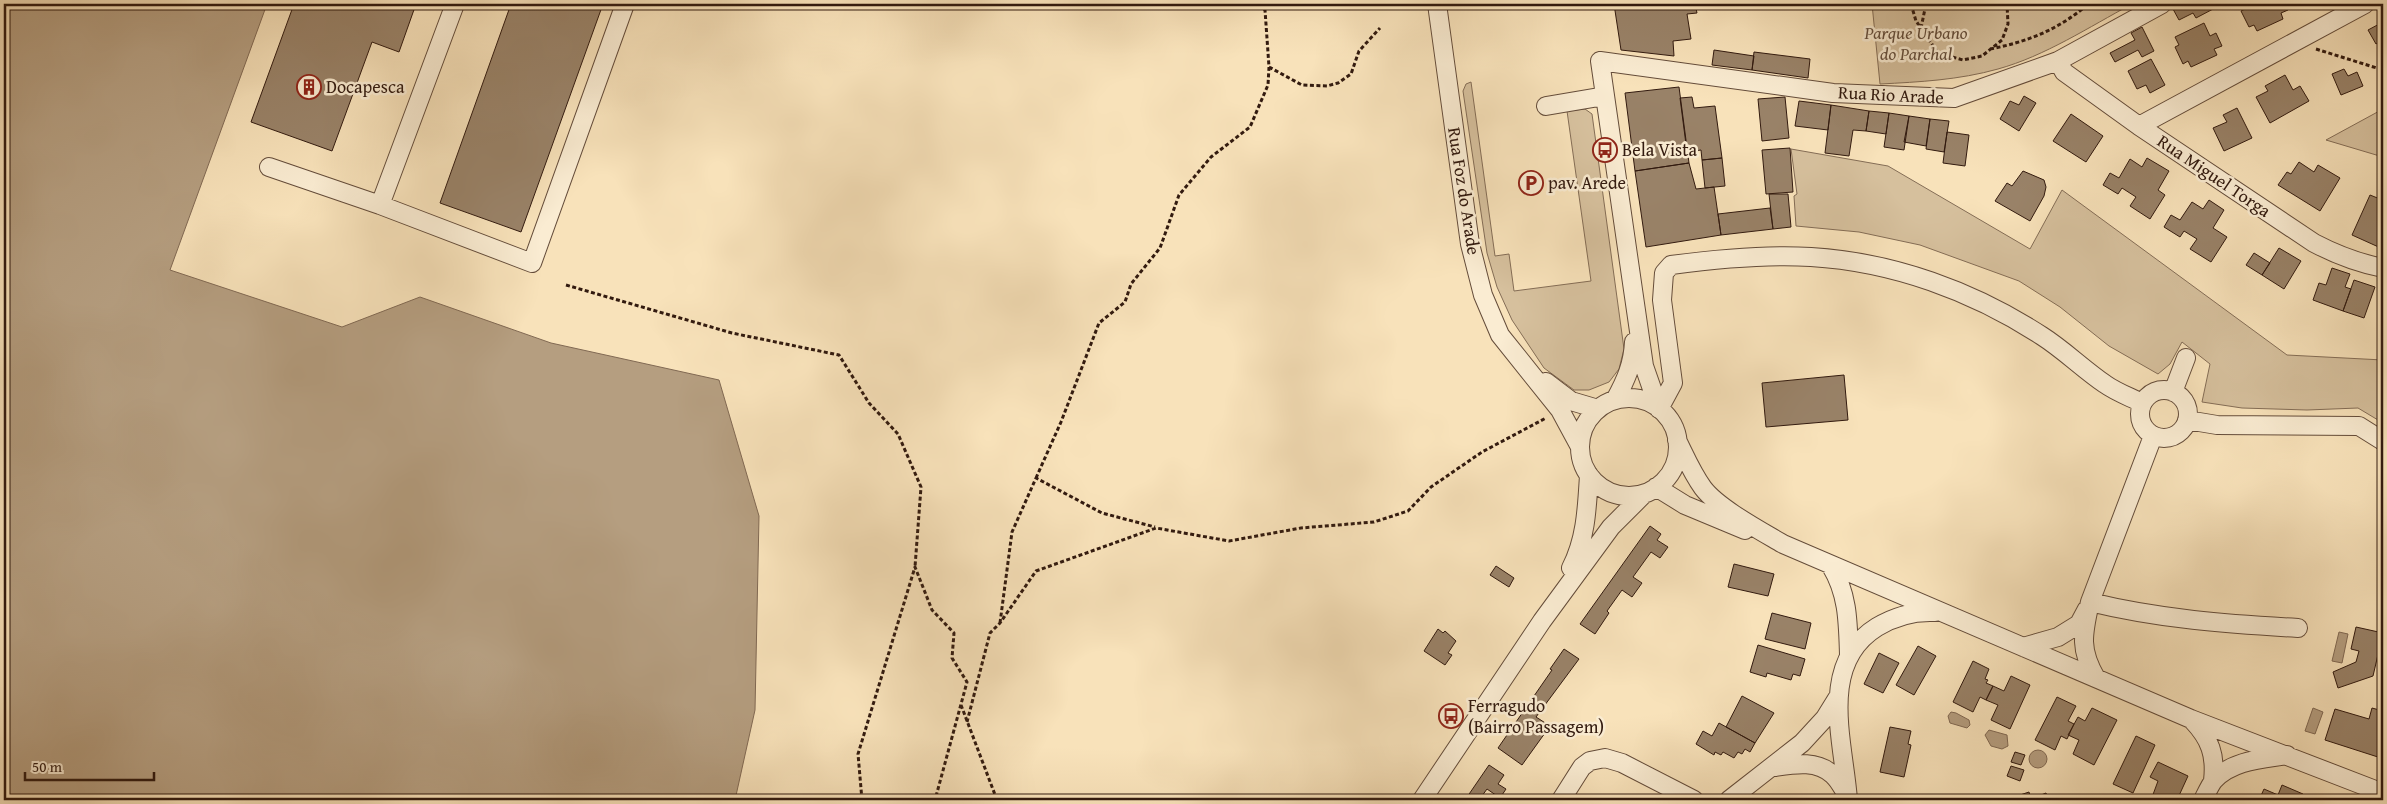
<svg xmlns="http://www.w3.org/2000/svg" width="2387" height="804" viewBox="0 0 2387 804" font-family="'Gentium Book Plus',serif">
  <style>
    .green { fill: #d6c09d; stroke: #846d56 }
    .water { fill: #b59e80; stroke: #816953 }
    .building { fill: #998268; stroke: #321a0f }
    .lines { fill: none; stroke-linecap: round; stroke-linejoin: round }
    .minor-casing { stroke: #644c3a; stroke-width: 20 }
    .path { stroke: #321a0f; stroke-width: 3; stroke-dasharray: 4 2.5; stroke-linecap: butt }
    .minor { stroke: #faecd2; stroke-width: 18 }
    .labels { text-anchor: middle; stroke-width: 5; stroke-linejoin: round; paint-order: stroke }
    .park-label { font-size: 18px; font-style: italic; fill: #634c3a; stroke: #faecd2 }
    .poi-label { font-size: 18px; fill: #321a0f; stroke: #faecd2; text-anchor: start }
    .street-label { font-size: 18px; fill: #321a0f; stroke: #faecd2 }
  </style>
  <rect width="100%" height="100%" fill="#f8e2ba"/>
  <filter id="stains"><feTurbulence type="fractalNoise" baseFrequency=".004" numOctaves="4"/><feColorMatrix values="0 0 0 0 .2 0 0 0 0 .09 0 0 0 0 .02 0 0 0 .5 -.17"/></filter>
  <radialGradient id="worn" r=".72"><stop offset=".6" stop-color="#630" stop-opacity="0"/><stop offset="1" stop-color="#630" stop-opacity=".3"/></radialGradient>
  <!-- green -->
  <path class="green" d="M1872,4h260c-43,23 -87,52 -134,65 -39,11 -79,13 -118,15z
    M1471,82l24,174 14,-2 5,37 77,-10 -24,-170 18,-2 7,5 32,235 -5,20 -10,13 -20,8h-15l-30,-22 -32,-48 -15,-33 -10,-34 -24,-162 3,-7z
    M2383,109v48l-57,-17z
    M1791,149l97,17 142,83 32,-59 225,165 96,5v63l-25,-15 -51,2 -65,-2 -40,-6 8,-38 -28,-22 -12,22 -12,10 -49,-28 -49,-39 -41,-26 -99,-36 -61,-13 -63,-6 -2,-30 3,-2z"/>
  <!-- water -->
  <path class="water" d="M4,4h263l-97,266 172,57 78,-30 131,46 168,37 40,136 -4,194 -20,90h-731z
    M2339,632l9,2 -6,29 -10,-2z
    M2313,708l10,4 -8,22 -10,-3z
    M1951,712l5,1 13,7 1,5 -3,3 -17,-5 -2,-7z
    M1989,730l18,5 1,11 -6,3 -11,-3 -6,-11z
    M2029 759a9 9 0 1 1 18 0a9 9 0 1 1-18 0Z"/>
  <!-- building -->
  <path class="building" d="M294,4h122l-17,48 -27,-10 -40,109 -81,-29z
    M511,4h92l-82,228 -81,-29z
    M1614,4h81l2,9 -10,1 4,25 -18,2 1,15 -53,-6z
    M2184,4h29l2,4 -19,10 -3,-5 -14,7 -6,-11z
    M2243,4h42l3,6 -7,3 2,6 -26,12 -3,-6 -5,2 -8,-16 4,-2z
    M2383,22v17l-7,5 -8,-14z
    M2204,23l6,13 6,-3 6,13 -8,3 3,6 -26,12 -3,-6 -5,3 -8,-17 4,-2 -4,-8z
    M2142,27l12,24 -12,6 -4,-7 -23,12 -5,-9 25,-13 -4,-7z
    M1714,50l40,6 -2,14 -40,-5z
    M1754,52l56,7 -2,19 -56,-8z
    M2151,59l14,26 -15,8 -4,-8 -9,4 -9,-18z
    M2344,69l4,7 9,-4 6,14 -22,9 -9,-21z
    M2285,75l8,15 7,-4 9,15 -39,22 -14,-26 12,-6 -3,-5z
    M1679,87l10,76 -54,8 -10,-78z
    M2024,96l12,7 -17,28 -19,-12 10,-18 9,4z
    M1692,97l2,11 21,-2 7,52 -20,2 -1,-10 -14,2 -7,-54z
    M1785,97l4,41 -27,3 -4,-42z
    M1799,101l32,4 -3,25 -33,-4z
    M1831,105l38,6 -3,20 -13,-1 -4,26 -24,-3z
    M2237,108l15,30 -28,13 -11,-23 14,-6 -4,-7z
    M1869,111l20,2 -3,21 -20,-3z
    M1889,113l20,3 -5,34 -20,-3z
    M2071,114l32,22 -17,26 -33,-21z
    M1909,116l21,3 -4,27 -22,-4z
    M1930,119l19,2 -5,31 -18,-3z
    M1947,132l22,3 -4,31 -22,-3z
    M1790,148l3,44 -27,2 -4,-44z
    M1722,158l3,28 -20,2 -3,-28z
    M2147,158l22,13 -11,19 7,5 -15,24 -20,-13 6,-9 -14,-9 -4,6 -15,-9 7,-12 9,5 11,-19 12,8z
    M2299,162l15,10 4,-7 22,13 -20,33 -42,-26 9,-13 4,2z
    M1689,163l7,26 18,-2 7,48 -75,12 -11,-76z
    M2023,171l21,9 2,7 -2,9 -14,25 -35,-20 12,-18 5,3z
    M2383,193v56l-31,-14 18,-40 10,4z
    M1769,194h19l3,33 -18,2z
    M2209,200l15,10 -11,18 14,9 -16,25 -21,-13 7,-10 -13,-8 -4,6 -16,-10 7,-12 9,5 12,-18 11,7z
    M1770,208l3,21 -52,6 -3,-21z
    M2279,248l22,13 -17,28 -22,-14z
    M2254,253l16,10 -8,12 -16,-10z
    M2332,268l18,6 -5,13 6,2 -8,22 -30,-11 6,-17 7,2z
    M2354,280l21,7 -11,31 -21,-7z
    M1844,375l4,45 -82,7 -4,-44z
    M1650,526l11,8 -4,6 11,7 -8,11 -9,-6 -18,25 9,6 -10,14 -10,-7 -15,21 2,2 -14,21 -15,-10z
    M1734,564l40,10 -6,22 -40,-9z
    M1496,566l18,12 -5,9 -19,-12z
    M1772,613l39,10 -6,26 -40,-10z
    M2356,627l27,6 -10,43 -35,12 -5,-16 23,-10 3,-11 -8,-2z
    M1438,629l5,4 2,-2 11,10 -8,12 4,2 -7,10 -21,-14z
    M1758,645l47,14 -5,17 -7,-2 -2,6 -24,-7 -1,4 -16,-5z
    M1918,646l18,10 -22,39 -18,-10z
    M1564,649l15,10 -43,58 14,9 -28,39 -24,-17 54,-78 -2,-1z
    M1879,653l20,10 -16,30 -19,-9z
    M1973,661l16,8 -4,10 3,1 -2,3 7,3 -7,14 -6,-3 -7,15 -20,-10z
    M2011,676l19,9 -20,44 -19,-9 7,-15 -12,-5 7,-14 11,5z
    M1742,696l32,17 -19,30 -29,-16z
    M2057,697l19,9 -8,15 6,3 -7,15 -6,-3 -6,14 -20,-10z
    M2092,708l25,12 -23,45 -21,-11 6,-14 -11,-5 10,-18 7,4z
    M2372,708l11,3v40l-2,7 -56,-18 10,-31 34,10z
    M1719,723l36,20 -5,9 -5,-3 -3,5 -4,-2 -4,6 -11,-6 -2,3 -6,-3 -1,3 -18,-11 7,-13 9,5z
    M1890,727l21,4 -3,13 3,1 -7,32 -24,-5z
    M2136,736l19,9 -22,48 -20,-9z
    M2015,752l10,3 -4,10 -10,-3z
    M2158,762l30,14 -11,24h-26l7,-19 -8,-4z
    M1489,765l15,10 -6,9 8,5 -6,9 -13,-9 -8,11h-14z
    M2011,766l13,4 -4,11 -13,-5z
    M2282,785l21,9 -2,6h-42l5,-11 14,6z
    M2029,792l2,7 15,-6 3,7h-31l-1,-4z"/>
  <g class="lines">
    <defs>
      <path id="minor" d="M1437,4l33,240 13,51 17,40 60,75 20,37
        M2058,61l6,11 75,54 175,117c23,12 44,20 69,25
        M1546,106l59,-10
        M2139,126l226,-122
        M269,167l111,38 152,58 93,-259
        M380,205l75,-201
        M1546,382l25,19 27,8
        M2140 414a24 24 0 1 1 48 0a24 24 0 1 1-48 0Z
        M2173,392l13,-34
        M1580 447a49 49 0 1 1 98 0a49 49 0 1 1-98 0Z
        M1615,400c11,-20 18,-36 19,-58
        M1659,409l-15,-43 -44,-305 233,32 121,5 104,-37 104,-57
        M1659,409l14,-26 -11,-83 2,-27 7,-8c45,-6 94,-11 140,-8 82,5 162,34 231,79 22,14 41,33 63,48 11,8 25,13 37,19
        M2187,420l30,5 142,1 24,15
        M1677,440c8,16 15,33 26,48 15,20 58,43 80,56l408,175 192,74
        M1656,487l29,18 60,25
        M1831,566c17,28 17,56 18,89
        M1571,568c15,-29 16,-60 18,-93
        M2090,602c69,17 137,22 208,26
        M2023,647l35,-10 21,-13 8,-15
        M2096,678c-17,-29 -13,-44 -6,-76l63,-166
        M2193,721c17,18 23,34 20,60
        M1775,767c20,-3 42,-7 58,8 6,5 10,14 14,20
        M1422,800l120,-179 69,-94 34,-34
        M1561,800l21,-33 8,-6 15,-3 17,5 72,37
        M1729,800l73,-57 23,-25 13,-21
        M1848,800c-4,-57 -31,-136 29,-173 18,-11 37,-16 58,-15
        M2203,800c3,-6 7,-15 11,-20 19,-20 49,-21 73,-25"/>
    </defs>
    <!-- minor casing -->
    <use href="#minor" class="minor-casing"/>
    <!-- path -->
    <path class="path" d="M1911,4l5,17 22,32 25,7 19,-4 20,-16 6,-16 -1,-20
      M1921,28l5,-24
      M1990,49c37,-7 70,-20 98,-45
      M2316,49l67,21
      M1269,67l33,18 25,1 11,-3 13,-9 8,-23 21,-23
      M566,285l166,48 107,22 30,48 29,31 23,53 -6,80
      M1036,478l25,-56 38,-99 26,-21 6,-18 29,-36 19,-53 32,-38 39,-30 18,-42 1,-18 -4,-57 -7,-6
      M1000,623l12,-91 24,-54 66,35 53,14
      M961,705l36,95
      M967,722l23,-89 10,-10 36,-52 120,-43 73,13 72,-13 73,-6 34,-11 23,-24 51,-35 64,-34
      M862,800l-4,-46 57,-187 17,43 22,23 -2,25 15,24 -32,118"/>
    <!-- minor -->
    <use href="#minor" class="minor"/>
  </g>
  <!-- icons -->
  <defs>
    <symbol id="building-ring" viewBox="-11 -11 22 22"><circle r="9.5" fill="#faecd2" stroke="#8f2418" stroke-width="1.5"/><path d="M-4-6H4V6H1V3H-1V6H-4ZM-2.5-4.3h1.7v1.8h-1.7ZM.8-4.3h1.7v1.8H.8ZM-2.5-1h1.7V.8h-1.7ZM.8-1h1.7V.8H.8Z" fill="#8f2418"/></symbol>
    <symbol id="bus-ring" viewBox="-11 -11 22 22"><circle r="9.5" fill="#faecd2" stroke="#8f2418" stroke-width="1.5"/><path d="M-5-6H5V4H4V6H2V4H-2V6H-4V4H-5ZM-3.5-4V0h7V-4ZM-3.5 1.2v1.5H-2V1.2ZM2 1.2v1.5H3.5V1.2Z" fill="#8f2418"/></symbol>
    <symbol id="parking-ring" viewBox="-11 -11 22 22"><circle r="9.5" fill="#faecd2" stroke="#8f2418" stroke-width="1.5"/><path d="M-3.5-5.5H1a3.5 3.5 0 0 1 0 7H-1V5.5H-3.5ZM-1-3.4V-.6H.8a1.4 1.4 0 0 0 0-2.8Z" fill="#8f2418"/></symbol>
  </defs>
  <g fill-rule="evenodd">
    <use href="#building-ring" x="295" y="73" width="28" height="28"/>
    <use href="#bus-ring" x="1591" y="136" width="28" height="28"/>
    <use href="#parking-ring" x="1517" y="169" width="28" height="28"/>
    <use href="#bus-ring" x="1437" y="702" width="28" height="28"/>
  </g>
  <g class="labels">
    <!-- park labels -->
    <g class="park-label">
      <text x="1916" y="39">Parque Urbano<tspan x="1916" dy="21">do Parchal</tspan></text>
    </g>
    <!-- poi labels -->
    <g class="poi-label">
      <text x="326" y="93">Docapesca</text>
      <text x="1622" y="156">Bela Vista</text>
      <text x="1548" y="189">pav. Arede</text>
      <text x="1468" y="712">Ferragudo<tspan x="1468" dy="21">(Bairro Passagem)</tspan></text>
    </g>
    <!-- street labels -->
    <g class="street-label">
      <text transform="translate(1891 95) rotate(3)" y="6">Rua Rio Arade</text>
      <text transform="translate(2214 176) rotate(34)" y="6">Rua Miguel Torga</text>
      <text transform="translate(1464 191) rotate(81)" y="6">Rua Foz do Arade</text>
    </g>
  </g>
  <!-- margin -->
  <rect width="2387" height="804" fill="none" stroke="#f8e2ba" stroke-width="20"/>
  <rect x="5" y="5" width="2377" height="794" fill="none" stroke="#321a0f" stroke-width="2.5"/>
  <rect x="10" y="10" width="2367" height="784" fill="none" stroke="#321a0f"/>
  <!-- scale -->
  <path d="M25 772v8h129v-8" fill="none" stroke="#321a0f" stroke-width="2.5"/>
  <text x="32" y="772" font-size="15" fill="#321a0f" stroke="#faecd2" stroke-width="4" paint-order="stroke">50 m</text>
  <rect width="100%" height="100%" filter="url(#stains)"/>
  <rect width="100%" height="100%" fill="url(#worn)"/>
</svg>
